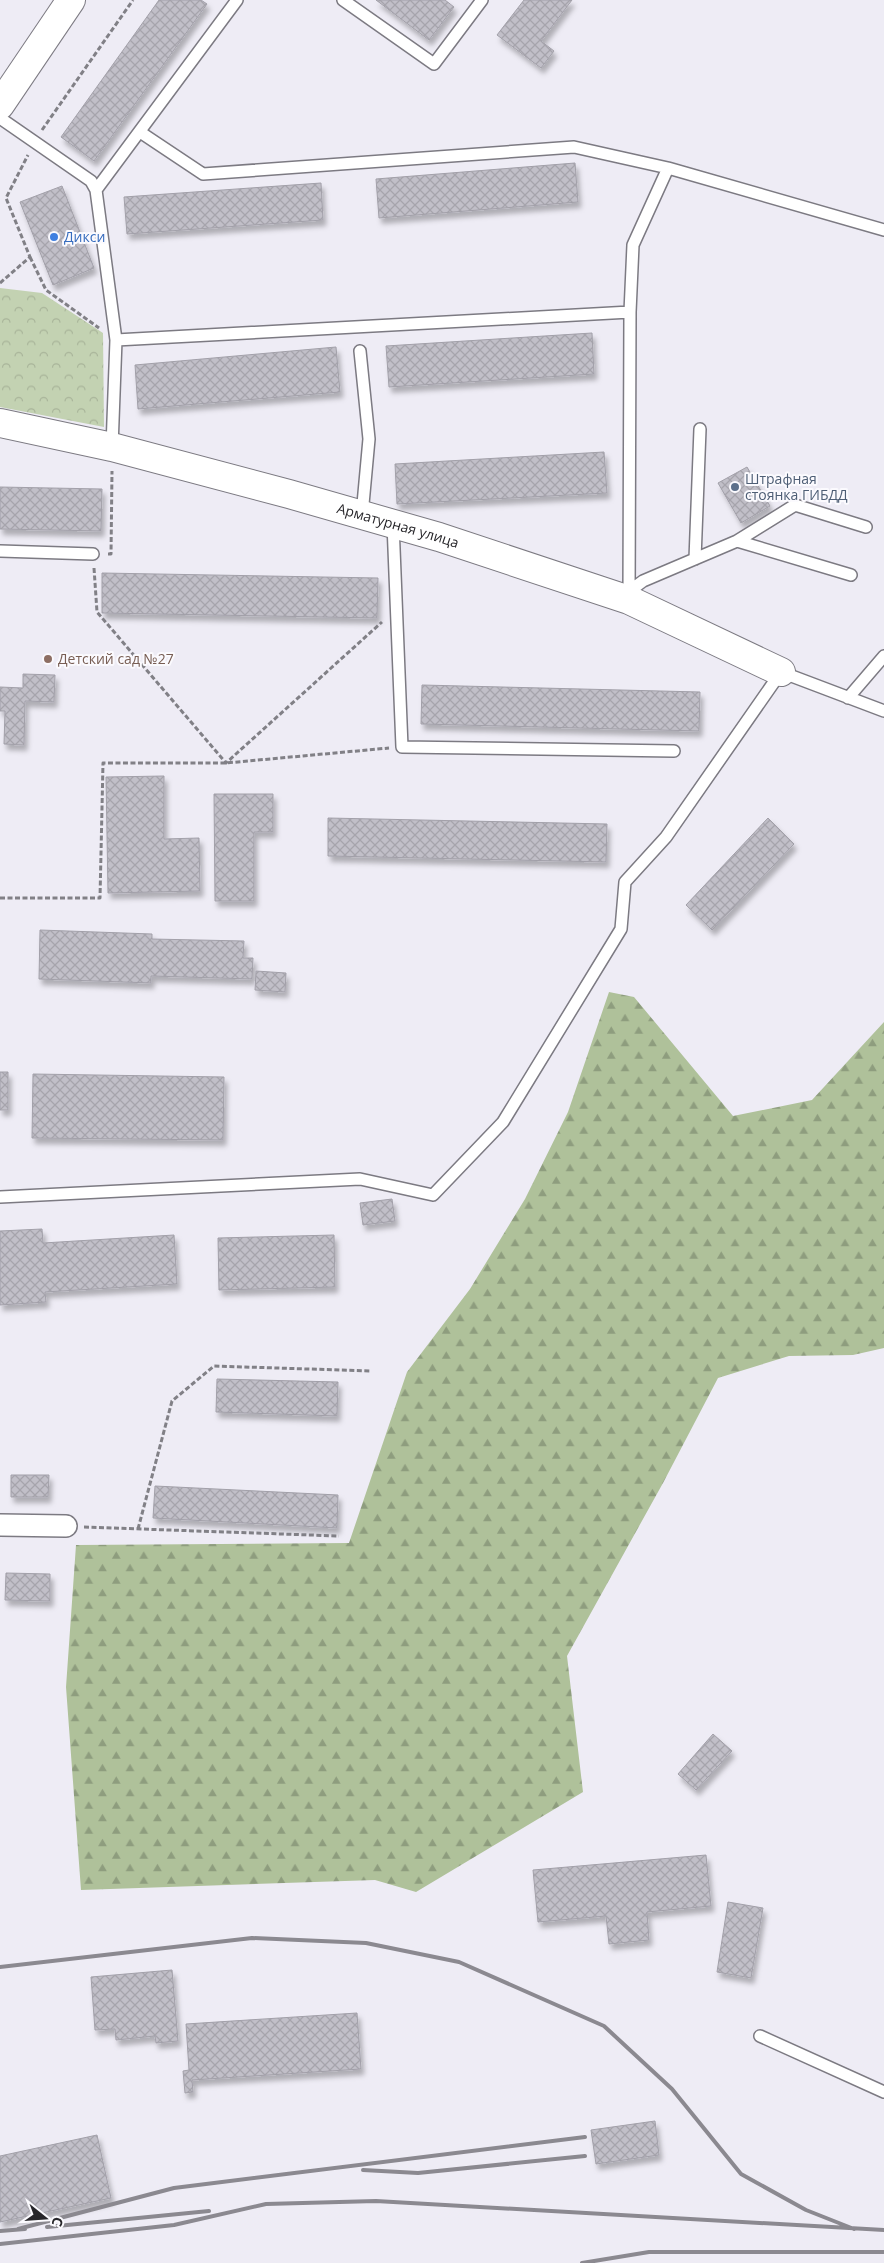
<svg xmlns="http://www.w3.org/2000/svg" width="884" height="2263" viewBox="0 0 884 2263" font-family="'Open Sans',sans-serif">
  <style>
    .forest { fill: url(#forest-firs) }
    .park { fill: url(#park-crowns) }
    .building { fill: url(#building-cross-hatch); stroke: #a2a0a9; filter: url(#shadow) }
    .lines { fill: none; stroke-linecap: round; stroke-linejoin: round }
    .lane-casing { stroke: #7c7a82; stroke-width: 14 }
    .street-casing { stroke: #7c7a82; stroke-width: 24 }
    .secondary-casing { stroke: #7c7a82; stroke-width: 30 }
    .path { stroke: #818086; stroke-width: 3; stroke-dasharray: 5 2.5; stroke-linecap: butt }
    .lane { stroke: #fff; stroke-width: 11 }
    .street { stroke: #fff; stroke-width: 21 }
    .secondary { stroke: #fff; stroke-width: 28 }
    .rail { stroke: #8b8990; stroke-width: 4 }
    .shop-dot { fill: #3f7fe0; stroke: #fbfafe; stroke-width: 2 }
    .service-dot { fill: #5c6f8a; stroke: #fbfafe; stroke-width: 2 }
    .education-dot { fill: #8d6e63; stroke: #fbfafe; stroke-width: 2 }
    .labels { text-anchor: middle; stroke-width: 4; stroke-linejoin: round; paint-order: stroke }
    .shop-label { font-size: 14px; fill: #366cbe; stroke: #fbfafe; text-anchor: start }
    .service-label { font-size: 14px; fill: #4e5e75; stroke: #fbfafe; text-anchor: start }
    .street-label { font-size: 14px; fill: #27262a; stroke: #fbfafe }
    .education-label { font-size: 14px; fill: #785e54; stroke: #fbfafe; text-anchor: start }
  </style>
  <defs>
    <pattern id="forest-firs" width="22" height="20" patternUnits="userSpaceOnUse" patternTransform="scale(1.25)"><rect width="22" height="20" fill="#afc19a"/><path d="M5 1l3.5 6h-7zM16 11l3.5 6h-7z" fill="#8e9d7e"/></pattern>
    <pattern id="park-crowns" width="20" height="18" patternUnits="userSpaceOnUse" patternTransform="scale(1.25)"><rect width="20" height="18" fill="#c3d2b2"/><path d="M2 6a3 3 0 1 1 6 0M12 15a3 3 0 1 1 6 0" fill="none" stroke="#a8b499"/></pattern>
    <pattern id="building-cross-hatch" width="8" height="8" patternUnits="userSpaceOnUse" patternTransform="scale(1.25)"><rect width="8" height="8" fill="#c1bfc8"/><path d="M0 0l8 8M0 8l8-8" fill="none" stroke="#a6a4ac"/></pattern>
    <filter id="shadow"><feDropShadow dx="3" dy="5.5" stdDeviation="2.5" flood-color="#0004"/></filter>
  </defs>
  <rect width="100%" height="100%" fill="#eeecf5"/>
  <!-- forest -->
  <path class="forest" d="M609,992l25,5 99,119 79,-16 72,-78v326l-31,7 -64,1 -71,22 -55,105 -96,173 16,136 -167,100 -41,-12 -294,10 -15,-203 10,-142 273,-2 58,-171 63,-83 55,-90 43,-87z"/>
  <!-- park -->
  <path class="park" d="M0,288l42,5 61,40 1,94 -104,-20z"/>
  <!-- building -->
  <path class="building" d="M159,0h42l6,4 -113,157 -33,-24z
    M376,0h69l9,7 -25,33z
    M524,0h48l-31,41 13,10 -13,17 -44,-33z
    M575,163l3,39 -199,16 -3,-39z
    M321,183l2,37 -196,14 -3,-37z
    M62,186l32,82 -41,17 -33,-83z
    M592,333l2,41 -205,13 -3,-41z
    M336,347l4,45 -202,17 -3,-44z
    M604,452l3,41 -210,11 -2,-40z
    M747,467l23,39 -29,17 -23,-40z
    M0,487l102,2 -1,42 -101,-2z
    M102,573l276,5 -1,40 -275,-5z
    M23,674l32,1 -1,27 -29,-1 -1,44 -20,-1 1,-33h-5v-24l23,1z
    M422,685l278,7 -1,39 -278,-7z
    M164,776v63l35,-1 1,53 -92,2 -2,-116z
    M214,794h59v38h-19v69h-39z
    M328,818l279,6 -1,38 -278,-6z
    M768,818l26,26 -82,86 -26,-25z
    M40,930l112,4v5l92,2 -1,17h10l-1,21 -101,-3v7l-112,-4z
    M256,971l30,2 -1,19 -30,-2z
    M0,1072h8v38h-8z
    M33,1074l191,3 -1,63 -191,-2z
    M392,1199l3,22 -32,4 -3,-22z
    M42,1229l1,14 131,-8 3,49 -132,8 1,10 -46,3v-74z
    M334,1235l1,52 -116,3 -1,-52z
    M217,1379l121,3 -1,34 -121,-4z
    M11,1475h38l-1,22h-37z
    M155,1486l183,9 -1,33 -184,-10z
    M6,1573l44,1v27l-45,-1z
    M713,1734l19,17 -36,39 -18,-16z
    M706,1855l5,51 -64,6 2,28 -40,4 -3,-28 -68,6 -5,-52z
    M728,1902l35,6 -12,70 -34,-6z
    M172,1970l6,71 -22,2 -1,-7 -39,4 -1,-11 -20,1 -4,-53z
    M357,2013l4,56 -169,11 1,12 -8,1 -2,-22 6,-1 -3,-46z
    M655,2121l4,34 -63,9 -5,-34z
    M97,2135l14,63 -111,24v-66z"/>
  <g class="lines">
    <defs>
      <path id="lane" d="M343,0l91,64 48,-64
        M0,118l91,63 5,9 20,150
        M668,168l216,62
        M96,190l141,-190
        M360,351l9,88 -7,76
        M112,447l4,-107 514,-28 3,-67 35,-77 -94,-21 -371,27 -63,-42
        M393,524l9,223 272,4
        M737,541l58,-36 71,22
        M0,551l93,3
        M695,559l5,-130
        M630,599l5,-12 8,-6 94,-40 114,34
        M629,600l1,-288
        M848,698l36,-42
        M0,1197l360,-18 73,16 70,-73 118,-193 4,-47 41,-45 115,-165 103,39
        M760,2036l124,56"/>
      <path id="street" d="M0,1525l66,1"/>
      <g id="secondary">
        <path d="M0,105l71,-105"/>
        <path id="s1" d="M0,423l112,24 177,47 150,43 190,63 152,72"/>
      </g>
    </defs>
    <!-- lane casing -->
    <use href="#lane" class="lane-casing"/>
    <!-- street casing -->
    <use href="#street" class="street-casing"/>
    <!-- secondary casing -->
    <use href="#secondary" class="secondary-casing"/>
    <!-- path -->
    <path class="path" d="M42,130l91,-130
      M30,257l16,33 53,38
      M0,283l30,-26 -24,-59 22,-43
      M108,554h3l1,-83
      M94,568l3,44 129,151 156,-141
      M0,898h100l3,-135h123l163,-15
      M84,1527l255,9
      M138,1529l34,-128 42,-35 157,5"/>
    <!-- lane -->
    <use href="#lane" class="lane"/>
    <!-- street -->
    <use href="#street" class="street"/>
    <!-- secondary -->
    <use href="#secondary" class="secondary"/>
    <!-- rail -->
    <path class="rail" d="M0,1967l252,-29 114,5 93,19 145,64 68,63 69,85 65,36 48,19
      M363,2170l55,3 167,-17
      M47,2227l162,-16
      M18,2229l156,-41 411,-51
      M0,2231l25,-2
      M0,2244l174,-19 92,-21 110,-3 508,29
      M582,2263l67,-11h235"/>
  </g>
  <!-- markers -->
  <circle class="shop-dot" cx="54" cy="237" r="5"/>
  <circle class="service-dot" cx="735" cy="487" r="5"/>
  <circle class="education-dot" cx="48" cy="659" r="5"/>
  <g class="labels">
    <!-- shop labels -->
    <g class="shop-label">
      <text x="64" y="242">Дикси</text>
    </g>
    <!-- service labels -->
    <g class="service-label">
      <text x="745" y="484">Штрафная<tspan x="745" dy="16">стоянка ГИБДД</tspan></text>
    </g>
    <!-- street labels -->
    <g class="street-label">
      <text dy="5" stroke="none"><textPath href="#s1" startOffset="411">Арматурная улица</textPath></text>
    </g>
    <!-- education labels -->
    <g class="education-label">
      <text x="58" y="664">Детский сад №27</text>
    </g>
  </g>
  <!-- north arrow -->
  <g transform="translate(45 2218) rotate(107)" stroke="#fbfafe" stroke-width="4" paint-order="stroke">
  <path d="M0-4L9 19L0 12L-9 19Z" fill="#27262a"/>
  <text y="-8" font-size="14" font-weight="bold" text-anchor="middle" fill="#27262a">С</text>
  </g>
</svg>
